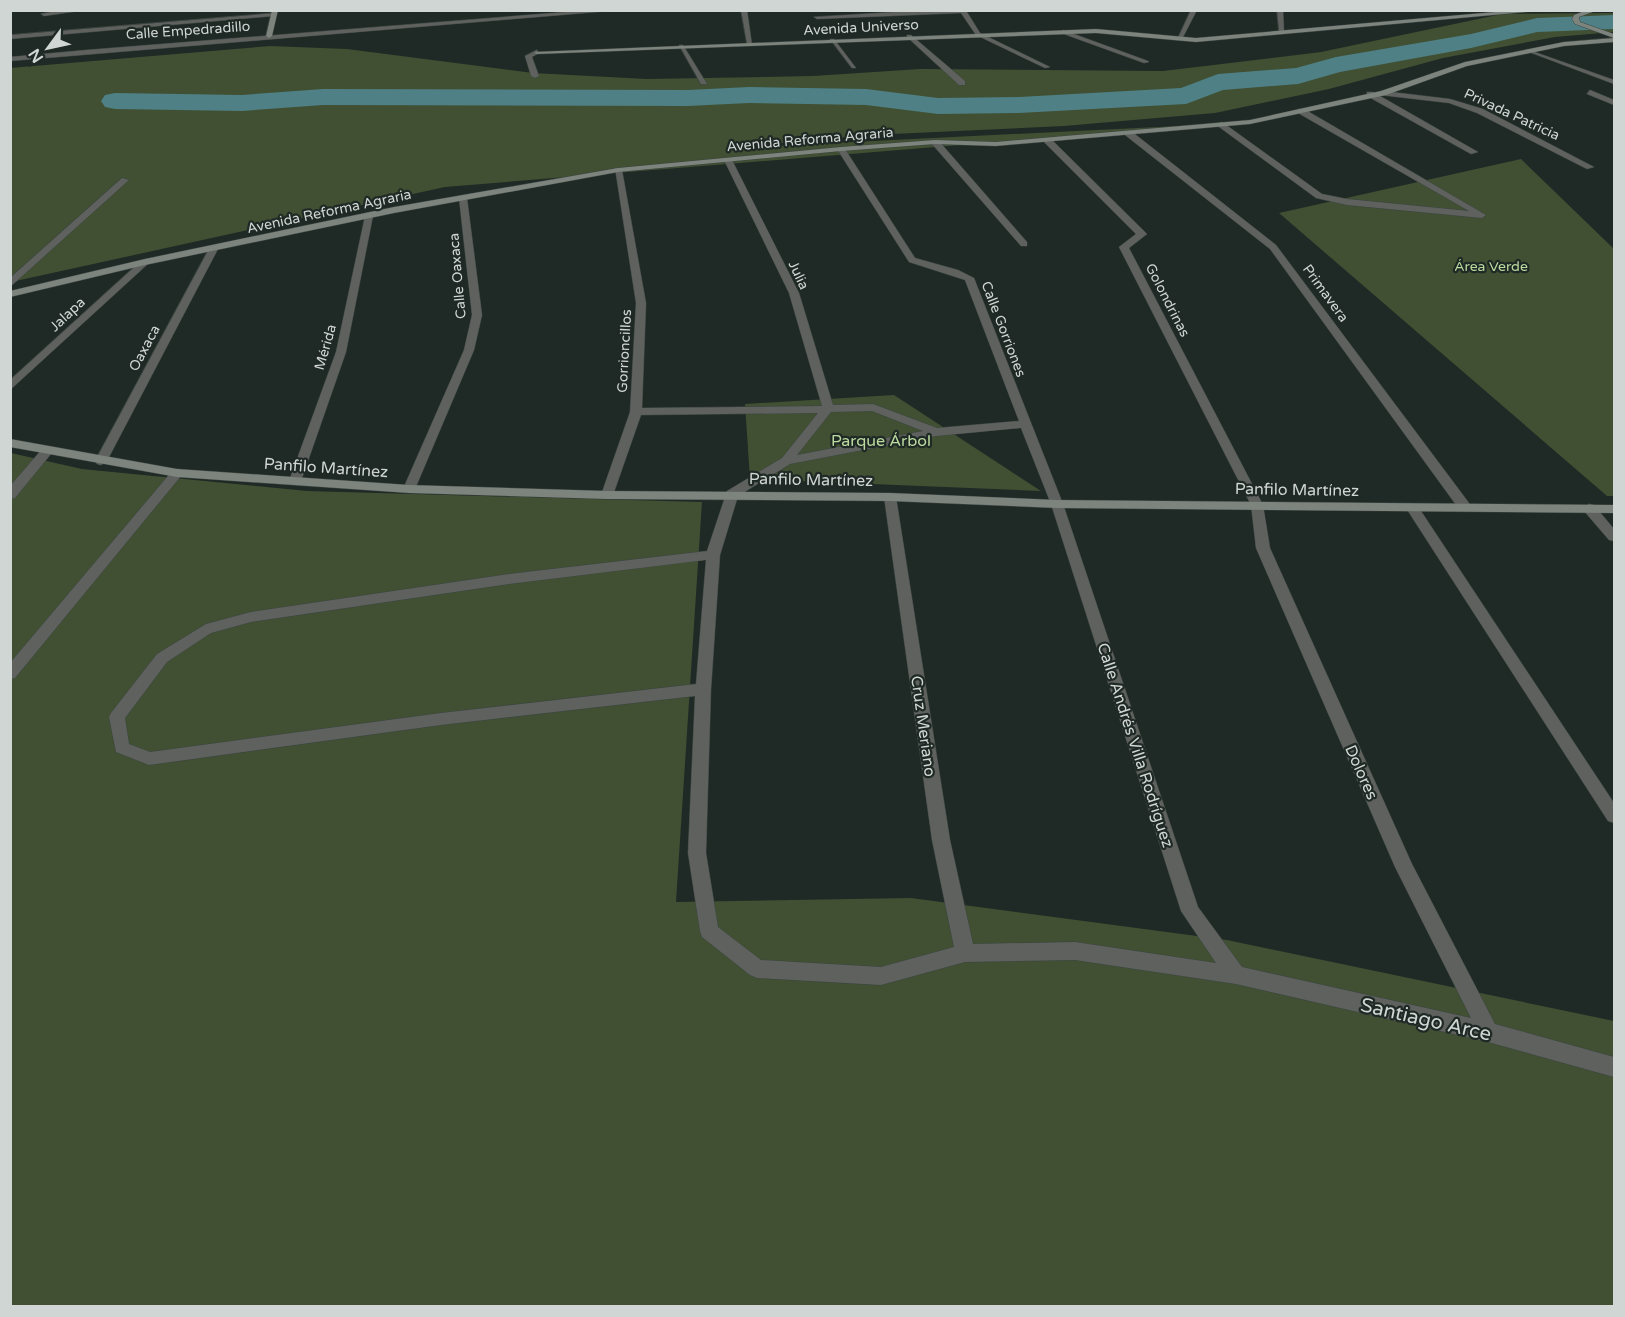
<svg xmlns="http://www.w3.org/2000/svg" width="1625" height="1317" viewBox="0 0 1625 1317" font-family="'Varela Round',sans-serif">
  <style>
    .green { fill: #414f33 }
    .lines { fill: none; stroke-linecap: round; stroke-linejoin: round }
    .river { fill: #4e8085; fill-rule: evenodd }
    .street-casing { stroke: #3b4541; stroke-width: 1 }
    .secondary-casing { stroke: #3b4541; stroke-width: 1 }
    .street { fill: #5e615e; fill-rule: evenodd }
    .secondary { fill: #7d837d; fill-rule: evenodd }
    .labels { text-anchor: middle; stroke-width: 4.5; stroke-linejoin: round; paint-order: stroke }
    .far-street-label { font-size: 14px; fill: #d0d6d3; stroke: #1f2925 }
    .far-park-label { font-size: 14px; fill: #bcda9f; stroke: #1f2925 }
    .park-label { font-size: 16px; fill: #bcda9f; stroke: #1f2925 }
    .street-label { font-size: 16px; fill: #d0d6d3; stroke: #1f2925 }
    .near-street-label { font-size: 20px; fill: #d0d6d3; stroke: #1f2925 }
  </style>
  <rect width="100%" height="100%" fill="#1f2925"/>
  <!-- green -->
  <path class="green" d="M1614,13v19l-59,5 -112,21 -114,31 -114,24 -151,13 -194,9 -140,13 489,-24 -774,63 -434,95 -1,-214 260,-22 77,3 186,24 114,6 166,-3 107,-7 243,2 158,-19 181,-38z
    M1521,159l93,90v247h-7l-328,-283z
    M894,395l147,96 -291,-12 -5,-75z
    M11,453l71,16 225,22 395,11 -26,400 235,-4 316,42 387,81v285h-1603z"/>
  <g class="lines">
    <!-- river -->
    <path class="river" d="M1614,15v14l-77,3 -66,16 -131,24 -42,12 -75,6 -37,14 -167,9 -81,1 -72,-9 -117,-2 -61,3 -365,-1 -81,6 -127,-2 -10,-2 -4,-6 4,-6 10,-2 127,2 81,-6 365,1 61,-3 117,2 72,9 81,-1 162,-9 37,-14 78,-6 40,-11 135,-23 66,-16z"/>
    <defs>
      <path id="street" d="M60,10h26l-42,6 -3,-2z
        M591,10h30l-611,51v-4l76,-7z
        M741,10h6l5,35 -5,-1z
        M927,10h58l-18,2 13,21 70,34 -5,1 -69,-33 -15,-22 -144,6 -3,-2z
        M1191,10h6l-15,29 -5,1z
        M1277,10h6l1,22 -5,-1z
        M276,13l-2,3 -264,23v-4z
        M1063,30l85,31 1,1 -5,1 -83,-30z
        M907,35h4l54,46v4h-6l-52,-48z
        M830,39h4l22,29h-4z
        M679,45h4l24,39h-6z
        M537,50l2,3 -7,4 7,19 -4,2 -4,-2 -6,-20z
        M1529,50l85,30v4l-85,-32z
        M1590,90l24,10v5l-27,-11z
        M1383,91l67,8 33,10 111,58 -7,2 -110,-56 -28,-10 -69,-8z
        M1367,92h6l105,60 -7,2 -104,-58z
        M1298,109h6l182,106 -4,3 -135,-13 -31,-7 -101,-74 7,-2 100,72 25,5 122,12 -171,-98z
        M1125,131h6l145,114 193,258 1,3 -1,3h-10l-189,-260 -145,-114z
        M1044,138h6l97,96 -18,14 134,257 7,43 142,316 83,160 119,33v20l-126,-35 -252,-58 -161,-24 -110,2 -84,23 -124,-7 -7,-3 -48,-38 -2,-6 -12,-78 7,-157 -254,29 -292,40 -33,-13 -7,-35 2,-4 46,-59 49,-30 45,-12 258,-38 198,-23 20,-60 55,-33 36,-45 -177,2 -28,80 -1,3h-10l-1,-3 29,-83 6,-109 -21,-135 7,2 24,133 -4,105 180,-2 -33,-113 -65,-133 4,-2 4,2 67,133 34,112 40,-1 64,24 82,-7 -54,-141 -56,-18 -72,-113 4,-2 4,2 70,109 43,12 16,8 89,226 135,403 44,60 229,51 -76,-151 -139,-319 -5,-43 -132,-258 17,-13 -92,-92zM872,411l51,20 -126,24 34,-43zM1021,428l30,76 130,407 35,52 -141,-21 -102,2 -23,-104 -54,-343 -6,-4 -6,4 48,343 22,107 -73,20 -120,-7 -43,-33 -12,-74 5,-164 9,-134 18,-59 52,-32 146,-28zM706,560l-10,124 -255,29 -291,39 -21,-8 -4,-26 42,-56 44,-29 40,-11 258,-38z
        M932,140h6l89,102v4h-6l-89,-102z
        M122,178l7,2 -119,107v-9z
        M463,195l4,3 15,117 -8,35 -59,139 -6,4 -6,-4 61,-139 8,-35 -13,-117z
        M369,213l4,3 -27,136 -45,129 -2,3h-8l-2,-3 47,-129 29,-136z
        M210,247l8,2 -111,212 -6,4 -4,-1 -2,-3z
        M142,260l8,2 -140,128v-10z
        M47,447l4,1v6l-36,44 -5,1v-13l33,-38z
        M177,469l4,1v6l-166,202 -5,1v-16l163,-193z
        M1412,504l5,1 197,298v20l-6,-2 -202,-313z
        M1589,504l5,1 20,24v12l-5,-1 -25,-29 -1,-3z"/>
      <path id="secondary" d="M272,10h6l-6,26 -3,2 -3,-2z
        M1518,10h30l-352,32 -100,-9 -559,21 -3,-2 562,-23 100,9z
        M1587,10h11l-19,7 1,5 34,12v4l-39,-14 -3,-5 2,-4z
        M1614,38v4l-50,4 -97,20 -81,29 -136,29 -254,22 -61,-2 -94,7 -223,21 -224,41 -249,52 -135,32v-6l135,-32 249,-52 224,-39 223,-21 94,-7 61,2 254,-22 131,-29 84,-29 99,-20z
        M10,439l167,30 232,16 198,6 283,2 167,7 557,5v8l-557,-5 -167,-7 -283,-2 -198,-6 -232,-16 -167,-30z"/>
    </defs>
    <!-- street casing -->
    <use href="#street" class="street-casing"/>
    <!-- secondary casing -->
    <use href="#secondary" class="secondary-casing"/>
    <!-- street -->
    <use href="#street" class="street"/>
    <!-- secondary -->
    <use href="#secondary" class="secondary"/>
  </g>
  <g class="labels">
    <!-- far-street labels -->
    <g class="far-street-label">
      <text transform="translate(861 27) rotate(-3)" y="5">Avenida Universo</text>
      <text transform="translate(188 30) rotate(-4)" y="5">Calle Empedradillo</text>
      <text transform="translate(1512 114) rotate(25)" y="5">Privada Patricia</text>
      <text transform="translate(810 139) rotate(-5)" y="5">Avenida Reforma Agraria</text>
      <text transform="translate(329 211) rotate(-12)" y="5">Avenida Reforma Agraria</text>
      <text transform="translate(799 275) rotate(65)" y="5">Julia</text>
      <text transform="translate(457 276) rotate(-95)" y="5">Calle Oaxaca</text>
      <text transform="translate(1326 293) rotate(54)" y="5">Primavera</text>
      <text transform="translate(1168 300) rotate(63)" y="5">Golondrinas</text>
      <text transform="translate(67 314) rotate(-43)" y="5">Jalapa</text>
      <text transform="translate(1004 329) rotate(69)" y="5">Calle Gorriones</text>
      <text transform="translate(325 347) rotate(-74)" y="5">Mérida</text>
      <text transform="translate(144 348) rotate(-62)" y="5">Oaxaca</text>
      <text transform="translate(624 351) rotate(-87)" y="5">Gorrioncillos</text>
    </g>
    <!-- far-park labels -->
    <g class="far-park-label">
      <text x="1491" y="271">Área Verde</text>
    </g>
    <!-- park labels -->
    <g class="park-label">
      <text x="881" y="446">Parque Árbol</text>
    </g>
    <!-- street labels -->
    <g class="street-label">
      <text transform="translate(326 467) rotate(4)" y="6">Panfilo Martínez</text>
      <text transform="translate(811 479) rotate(1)" y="6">Panfilo Martínez</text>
      <text transform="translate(1297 489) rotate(1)" y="6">Panfilo Martínez</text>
      <text transform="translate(924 726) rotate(82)" y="6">Cruz Meriano</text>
      <text transform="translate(1136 745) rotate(72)" y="6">Calle Andrés Villa Rodríguez</text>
      <text transform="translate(1362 772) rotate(66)" y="6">Dolores</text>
    </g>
    <!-- near-street labels -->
    <g class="near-street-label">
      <text transform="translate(1426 1019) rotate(13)" y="7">Santiago Arce</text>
    </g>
  </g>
  <!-- border -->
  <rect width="1625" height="1317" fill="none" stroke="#d0d6d3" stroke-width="24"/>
  <!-- north arrow -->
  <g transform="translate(48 48) rotate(237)" stroke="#1f2925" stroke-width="4.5" paint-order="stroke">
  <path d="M0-4.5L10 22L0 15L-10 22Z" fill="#d0d6d3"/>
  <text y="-9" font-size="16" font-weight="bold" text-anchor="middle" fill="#d0d6d3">N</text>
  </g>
</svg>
